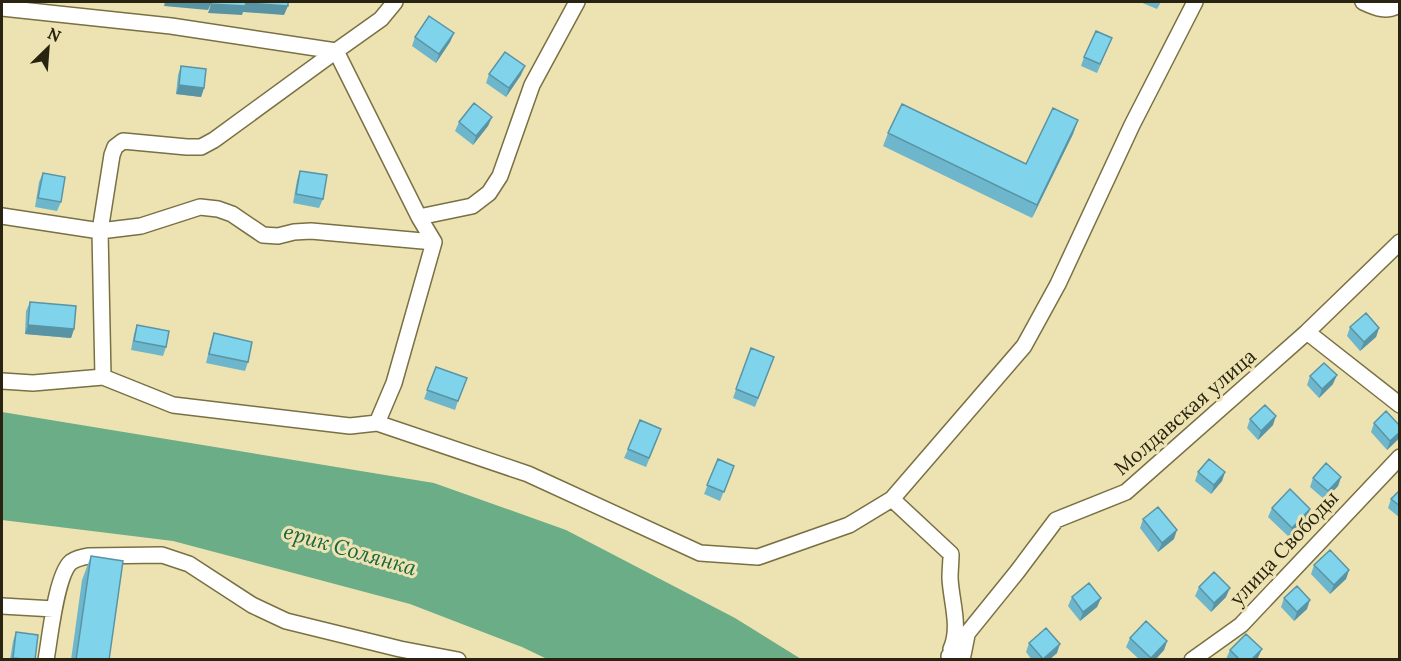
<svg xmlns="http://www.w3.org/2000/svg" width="1401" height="661" viewBox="0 0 1401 661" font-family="Lora,serif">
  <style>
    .water { fill: #6bad87 }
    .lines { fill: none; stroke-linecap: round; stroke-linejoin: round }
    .minor-casing { stroke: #797043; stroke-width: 18 }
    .minor { stroke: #fff; stroke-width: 15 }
    .wall { fill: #6db6cb }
    .shaded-wall { fill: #5994a5 }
    .building { fill: #7fd4ec; stroke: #5994a5; stroke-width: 1.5 }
    .labels { text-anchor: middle; stroke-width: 6; stroke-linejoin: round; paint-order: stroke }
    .street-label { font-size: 20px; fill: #282411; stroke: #ede3b2 }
    .water-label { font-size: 21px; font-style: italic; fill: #166440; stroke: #ede3b2 }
  </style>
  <rect width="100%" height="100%" fill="#ede3b2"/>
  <!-- water -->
  <path class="water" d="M2,412l432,71 132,47 169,88 66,41h-254l-25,-12 -112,-43 -237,-63 -171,-21z"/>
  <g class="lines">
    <defs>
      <path id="minor" d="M1363,2c13,6 24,11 37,2
        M2,8l169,18 165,25 45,-32 14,-17
        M2,216l98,15 41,-5 59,-19 18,2 14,5 31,21 15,1 16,-4 17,-1 123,11
        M1307,332l93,73
        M103,377l-3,-146 12,-76 3,-8 8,-6 64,6h14l13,-7 122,-89 83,166 53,-11 17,-13 11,-17 32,-91 45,-83
        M2,381l31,2 70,-6 70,28 177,21 27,-3 151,51 172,79 58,4 91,-32 43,-26 132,-153 34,-62 74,-159 63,-123
        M377,423l17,-40 40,-141 -15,-25
        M892,499l59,55c0,8 -1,16 -1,24 1,23 11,49 1,71
        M2,606l52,3
        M949,656l68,-84 39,-52 70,-28 181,-160 93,-90
        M46,660c4,-22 10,-85 25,-98 6,-4 11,-5 18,-6l73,-1 27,9 63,41 34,16 114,28 58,11
        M962,660l5,-25
        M1192,660l49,-35 159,-168"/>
    </defs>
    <!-- minor casing -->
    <use href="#minor" class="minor-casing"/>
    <!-- minor -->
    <use href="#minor" class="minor"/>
  </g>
  <!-- wall -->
  <path class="wall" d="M1140,2h21l-4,7z
    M454,33l-4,9 -14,21 -24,-17 3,-9z
    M1112,38l-15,35 -16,-7 3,-9z
    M181,66l23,22 -3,9 -25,-3 2,-19z
    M489,74l32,1 -15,22 -20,-14z
    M492,117l-4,9 -15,19 -18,-14 4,-9z
    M1078,120l-5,14 -41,84 -149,-72 5,-13 138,31z
    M300,171l23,28 -4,9 -26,-5 4,-23z
    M43,173l18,29 -4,9 -22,-4 4,-25z
    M30,302l44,27 -3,9 -46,-4 1,-23z
    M137,325l29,22 -3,9 -32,-6 3,-16z
    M1350,327l29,1 -3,9 -16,14 -13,-15z
    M214,333l34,29 -3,9 -39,-8 5,-21z
    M751,348l23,9 -19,50 -22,-9z
    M436,367l22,34 -3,9 -31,-11z
    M1310,376l23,8 -14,14 -12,-13z
    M1250,419l23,6 -15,15 -11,-12z
    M1374,423l26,3v12l-13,12 -16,-18z
    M658,438l-12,29 -22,-9 4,-9z
    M718,459l16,7 -14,35 -16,-7z
    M1198,472h27l-3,9 -11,13 -16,-13z
    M1341,477l-3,9 -13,14 -15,-13 3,-9z
    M1400,490v28l-12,-10 3,-9z
    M1272,508l38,1 -3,9 -18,19 -21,-20z
    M1143,519l31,20 -16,13 -18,-24z
    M91,556l18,104h-38l11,-80z
    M1314,565l35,5 -3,9 -16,15 -19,-20z
    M1199,587l27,10 -15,15 -16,-16z
    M1072,597l29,1 -4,9 -17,14 -12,-15z
    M1284,598l23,11 -13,12 -13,-14z
    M16,632l19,28h-25l3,-19z
    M1130,638l37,3 -3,9 -9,10h-15l-14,-13z
    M1029,643l28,10 -8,7h-17l-6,-8z
    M1230,650l28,8 -1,2h-30l-1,-1z"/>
  <!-- shaded-wall -->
  <path class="shaded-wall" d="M165,2h47l-4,8 -44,-4z
    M246,3l42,3 -4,9 -41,-3 -1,3 -34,-2 3,-9z
    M454,33l-4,9 -14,21 3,-9z
    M525,66l-4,9 -15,22 3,-9z
    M179,85l25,3 -3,9 -25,-3z
    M492,117l-4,9 -15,19 3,-9z
    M1078,120l-5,14 -41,84 5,-13z
    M28,325l46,4 -3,9 -46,-4z
    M1379,328l-3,9 -16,14 4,-9z
    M1337,375l-4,9 -14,14 3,-9z
    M1276,416l-3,9 -15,15 3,-9z
    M1400,432l-1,6 -12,12 3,-9z
    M1225,472l-3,9 -11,13 3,-9z
    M1341,477l-3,9 -13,14 3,-9z
    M1310,509l-3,9 -18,19 3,-9z
    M1177,530l-3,9 -16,13 4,-9z
    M1349,570l-3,9 -16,15 4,-9z
    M1230,588l-4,9 -15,15 3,-9z
    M1101,598l-4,9 -17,14 3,-9z
    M1310,600l-3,9 -13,12 3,-9z
    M1167,641l-3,9 -9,10h-5z
    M1060,644l-3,9 -8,7h-6z
    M1262,649l-5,11h-6z"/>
  <!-- building -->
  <path class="building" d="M212,2h76v4l-42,-3 -1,3 -34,-2z
    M429,16l25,17 -15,21 -24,-17z
    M1096,31l16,7 -12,26 -16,-7z
    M505,52l20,14 -16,22 -20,-14z
    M181,66l25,3 -2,19 -25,-3z
    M474,103l18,14 -16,19 -17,-14z
    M902,104l124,60 27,-56 25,12 -41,85 -149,-72z
    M300,171l27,4 -4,24 -27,-5z
    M43,173l22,4 -4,25 -23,-4z
    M30,302l46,4 -2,23 -46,-4z
    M1366,313l13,15 -15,14 -14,-15z
    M137,325l32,6 -3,16 -32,-6z
    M214,333l38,9 -4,20 -39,-8z
    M751,348l23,9 -16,41 -22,-9z
    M1324,363l13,12 -15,14 -12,-13z
    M436,367l31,11 -9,23 -31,-11z
    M1265,405l11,11 -15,15 -11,-12z
    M1386,411l14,15v6l-10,9 -16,-18z
    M640,420l21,9 -12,29 -21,-9z
    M718,459l16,7 -10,26 -17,-7z
    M1209,459l16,13 -11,13 -16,-13z
    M1326,463l15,14 -13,14 -15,-13z
    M1290,489l20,20 -18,19 -20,-20z
    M1400,490v16l-9,-7z
    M1158,507l19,23 -15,13 -19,-24z
    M1330,550l19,20 -15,15 -20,-20z
    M91,556l32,5 -14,99h-33z
    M1214,572l16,16 -16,15 -15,-16z
    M1089,583l12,15 -18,14 -11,-15z
    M1297,586l13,14 -13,12 -13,-14z
    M1146,621l21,20 -16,17 -21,-20z
    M1046,628l14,16 -17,15 -14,-16z
    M16,632l22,3 -3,25 -22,-2z
    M1246,634l16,15 -11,11h-11l-10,-10z"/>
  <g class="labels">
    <!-- street labels -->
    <g class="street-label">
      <text transform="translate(1185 412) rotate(-41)" y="7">Молдавская улица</text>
      <text transform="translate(1284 548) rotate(-47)" y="7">улица Свободы</text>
    </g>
    <!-- water labels -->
    <g class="water-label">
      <text transform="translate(350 550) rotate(16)" y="7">ерик Солянка</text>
    </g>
  </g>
  <!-- border -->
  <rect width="1401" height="661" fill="none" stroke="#282411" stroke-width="6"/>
  <!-- north arrow -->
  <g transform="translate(48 48) rotate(25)" stroke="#ede3b2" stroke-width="4.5" paint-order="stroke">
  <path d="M0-4.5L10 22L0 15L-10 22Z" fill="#282411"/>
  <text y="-9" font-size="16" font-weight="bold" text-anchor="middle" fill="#282411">N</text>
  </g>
</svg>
